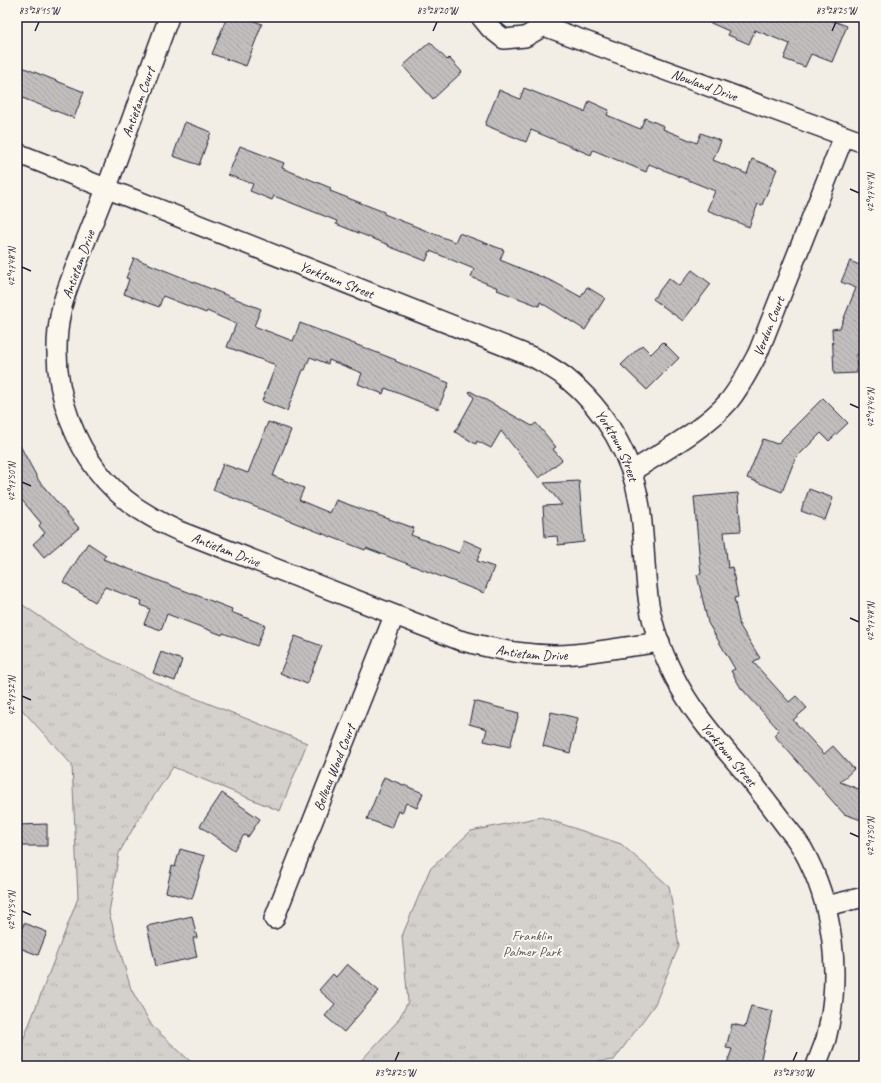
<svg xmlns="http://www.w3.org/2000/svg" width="881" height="1083" viewBox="0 0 881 1083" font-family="Caveat,sans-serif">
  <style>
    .park { fill: url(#park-tufts); stroke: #7b7a84 }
    .building { fill: url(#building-back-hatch); stroke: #22223b }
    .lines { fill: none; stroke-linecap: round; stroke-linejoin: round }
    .minor-casing { stroke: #22223b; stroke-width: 22 }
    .minor { stroke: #fbf7ec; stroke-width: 19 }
    .ticks { fill: none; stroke: #22223b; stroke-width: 1.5 }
    .labels { text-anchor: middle; stroke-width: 4; stroke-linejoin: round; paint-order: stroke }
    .street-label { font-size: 14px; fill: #22223b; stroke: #fbf7ec }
    .park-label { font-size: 14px; fill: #575766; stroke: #fbf7ec }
    .neatline { fill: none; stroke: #22223b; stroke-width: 1.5 }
    .ticks-label { font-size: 10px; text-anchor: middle; fill: #22223b }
  </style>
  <defs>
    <pattern id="park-tufts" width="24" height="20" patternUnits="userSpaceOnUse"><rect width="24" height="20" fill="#d4d1cc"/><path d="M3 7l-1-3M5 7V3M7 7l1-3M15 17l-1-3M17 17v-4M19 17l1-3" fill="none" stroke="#b6b3b0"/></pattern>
    <pattern id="building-back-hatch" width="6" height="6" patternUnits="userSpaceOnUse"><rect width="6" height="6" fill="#c2bebe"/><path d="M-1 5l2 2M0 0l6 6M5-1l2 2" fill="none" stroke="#a6a3a4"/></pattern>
  </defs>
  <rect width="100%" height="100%" fill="#f2eee5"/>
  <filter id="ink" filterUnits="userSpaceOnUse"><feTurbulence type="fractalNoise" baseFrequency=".025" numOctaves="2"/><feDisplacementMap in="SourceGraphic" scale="8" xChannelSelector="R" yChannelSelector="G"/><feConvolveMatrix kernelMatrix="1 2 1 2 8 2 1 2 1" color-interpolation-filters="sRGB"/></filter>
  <g filter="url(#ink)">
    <!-- park -->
    <path class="park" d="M17,601l69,47 79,38 142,57 -27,68 -107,-44 -35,53 -19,33 -10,60 22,76 21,37 38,35 9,5h-182v-10l61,-158 -6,-133 -55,-61z
      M541,817l80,27 48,42 10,60 -24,58 -41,56 -55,6h-203l41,-44 11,-20 -6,-66 28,-67 41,-38z"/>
    <!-- building -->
    <path class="building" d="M227,17h17l18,7 -16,42 -34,-12z
      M697,17h126l24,9 -15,36 -21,-8 -6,13 -21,-8 6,-15 -35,-14 -6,14 -21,-9 1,-4z
      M430,42l17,18 2,-2 13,14 -29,27 -30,-33z
      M17,65l67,27 -10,26 -57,-22z
      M524,88l61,24 4,-11 20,9 -2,5 33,14 5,-11 19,8 -1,3 34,14 4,-10 20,8 -8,19 34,14 5,-15 25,10 -15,36 -4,-1 -9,23 -42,-17 8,-19 -66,-27 -3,8 -53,-22 -2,5 -60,-25 -5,12 -41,-17 14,-35 21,9z
      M185,122l26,10 -12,33 -26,-9z
      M240,146l44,17 -2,5 49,20 -1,3 54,21v2l71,28 4,-9 45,17 -4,10 54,22 27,15 6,-10 18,11 -20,32 -45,-28 -1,4 -42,-16 1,-2 -27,-11 3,-8 -44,-18 -4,10 -38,-15 1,-1 -53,-21 1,-3 -63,-25 -2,4 -22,-9 3,-7 -25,-9z
      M134,258l127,51 -7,17 39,15 7,-18 96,37 -1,1 54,22 -11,26 -53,-21 -2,6 -25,-10 4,-11 -33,-13 -1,4 -18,-7 -5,13h-2l-16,41 -25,-10 14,-36 -49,-18 9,-23 -29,-13 -1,2 -43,-17 -4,11 -35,-13 5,-15 -3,-1z
      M850,261l14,6v87l-8,1 1,18 -23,1 -2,-45 8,-1 16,-40 -15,-6z
      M692,270l19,14 -28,37 -30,-22 16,-21 10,8z
      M663,342l16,16 -32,32 -26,-25 21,-20 9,9z
      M470,391l62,35 4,-3 20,24 -3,2 9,11 -23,18 -38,-47 -10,17 -14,-7 -1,3 -21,-12 19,-34 -5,-6z
      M823,398l25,25 -19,18 -8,-8 -26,26 -13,33 -35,-14 16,-39 14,5z
      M268,422l23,8 -18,46 31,12 -5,12 31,13 6,-13 78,28 -3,7 48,18 5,-13 18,8 -5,13 17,6 -10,26 -118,-45 -1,2 -57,-22 -95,-38 10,-26 25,9z
      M17,440l22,41 40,47 -35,29 -11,-13 12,-11 -6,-7 2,-3 -24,-29z
      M579,481l5,61 -26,3 -1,-9 -12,1 -2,-31 19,-1 -18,-22z
      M809,489l24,9 -8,22 -24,-9z
      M738,493l3,38 -17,1 4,36 4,-1 6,30 -4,1 6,28 20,32 -7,4 36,40 7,-6 11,12 -14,12 31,34 9,-8 21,23 -14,13 24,9v30l-20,-7 -70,-79 5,-5 -38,-42 -10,-17 4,-2 -27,-46 -11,-48 4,-1 -7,-77z
      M88,543l18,12 -3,4 129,50 -1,3 34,13 -8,21 -34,-13 -1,2 -55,-21 -6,16 -17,-6 6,-15 -9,-4 1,-4 -37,-14 -10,15 -32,-20z
      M295,636l27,10 -15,38 -27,-11z
      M161,652l21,8 -7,21 -22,-8z
      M474,701l45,12 -9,34 -26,-6 3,-12 -18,-5z
      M551,712l27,6 -8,35 -27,-7z
      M384,777l39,16 -6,15 -11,-5 -4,10 -4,-2 -7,17 -24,-9z
      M222,793l38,26 -12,18 -4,-2 -10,15 -34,-24z
      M47,824v22h-30v-21z
      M180,849l25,7 -13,43 -26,-7 6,-26 3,1z
      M192,916l5,22h-4l4,19 -41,9 -9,-40z
      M24,923l23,9 -9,23 -21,-8v-4z
      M347,964l32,27 -35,41 -19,-16 10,-12 -16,-14 14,-16 3,3z
      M751,1006l22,5 -14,55h-33l6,-17 -6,-1 6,-24 13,3z"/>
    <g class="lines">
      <defs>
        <g id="minor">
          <path id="s1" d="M169,17c-21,57 -41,113 -62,170 -10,25 -20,50 -30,76 -6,16 -13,32 -16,48 -15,73 14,155 76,197 14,9 28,17 42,23l280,109c38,10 77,18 116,14 28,-3 56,-8 85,-12"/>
          <path d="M481,17l9,11 14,11 21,-2 19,-11"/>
          <path id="s2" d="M536,17l8,9 320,117"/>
          <path id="s3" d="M17,153l518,205c10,6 21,12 30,19 41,33 67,79 75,130 5,32 4,65 9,97 4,24 14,50 25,72 18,37 46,67 72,98 13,17 26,33 39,51 6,7 12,15 17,23 32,57 40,127 24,191 -3,9 -7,18 -10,27"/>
          <path id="s4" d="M632,471c30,-19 74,-43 97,-70 12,-15 20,-31 29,-48l86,-217"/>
          <path d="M826,906l38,-9"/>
          <path id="s5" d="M274,919l120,-303"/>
        </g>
      </defs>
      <!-- minor casing -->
      <use href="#minor" class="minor-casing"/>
      <!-- minor -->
      <use href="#minor" class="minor"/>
    </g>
  </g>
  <!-- ticks -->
  <path class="ticks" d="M35,31l4,-9M433,31l4,-9M832,31l4,-9M850,189l9,4M22,267l9,4M850,404l9,4M22,482l9,4M850,618l9,4M22,696l9,4M850,833l9,4M22,911l9,4M395,1061l4,-9M793,1061l4,-9"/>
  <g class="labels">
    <!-- street labels -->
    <g class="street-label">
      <text dy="5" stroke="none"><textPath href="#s2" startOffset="183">Nowland Drive</textPath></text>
      <text transform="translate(138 102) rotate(-70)" y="5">Antietam Court</text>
      <text transform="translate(78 264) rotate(-70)" y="5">Antietam Drive</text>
      <text dy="5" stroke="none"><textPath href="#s3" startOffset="344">Yorktown Street</textPath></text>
      <text dy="5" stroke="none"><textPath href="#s4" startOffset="205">Verdun Court</textPath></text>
      <text dy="5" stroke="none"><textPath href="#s3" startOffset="680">Yorktown Street</textPath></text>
      <text dy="5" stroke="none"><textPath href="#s1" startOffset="635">Antietam Drive</textPath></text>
      <text dy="5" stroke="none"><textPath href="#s1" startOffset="959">Antietam Drive</textPath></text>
      <text dy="5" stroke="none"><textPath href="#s3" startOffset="1016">Yorktown Street</textPath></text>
      <text dy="5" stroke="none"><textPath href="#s5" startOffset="163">Belleau Wood Court</textPath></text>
    </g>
    <!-- park labels -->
    <g class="park-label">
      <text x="532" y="940">Franklin<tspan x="532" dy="16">Palmer Park</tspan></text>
    </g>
  </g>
  <!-- margin -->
  <rect width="881" height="1083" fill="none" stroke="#fbf7ec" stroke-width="44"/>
  <rect x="22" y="22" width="837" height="1039" class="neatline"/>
  <g class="ticks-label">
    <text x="39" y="14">83°28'15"W</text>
    <text x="437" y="14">83°28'20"W</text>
    <text x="836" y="14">83°28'25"W</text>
    <text transform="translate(870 193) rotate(-90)" y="4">42°17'44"N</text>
    <text transform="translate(11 267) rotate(-90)" y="4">42°17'48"N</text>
    <text transform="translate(870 408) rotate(-90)" y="4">42°17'46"N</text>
    <text transform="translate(11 482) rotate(-90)" y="4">42°17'50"N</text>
    <text transform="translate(870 622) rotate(-90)" y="4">42°17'48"N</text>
    <text transform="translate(11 696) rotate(-90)" y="4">42°17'52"N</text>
    <text transform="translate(870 837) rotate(-90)" y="4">42°17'50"N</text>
    <text transform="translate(11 911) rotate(-90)" y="4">42°17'54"N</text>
    <text x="395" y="1076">83°28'25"W</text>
    <text x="793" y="1076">83°28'30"W</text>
  </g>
</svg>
